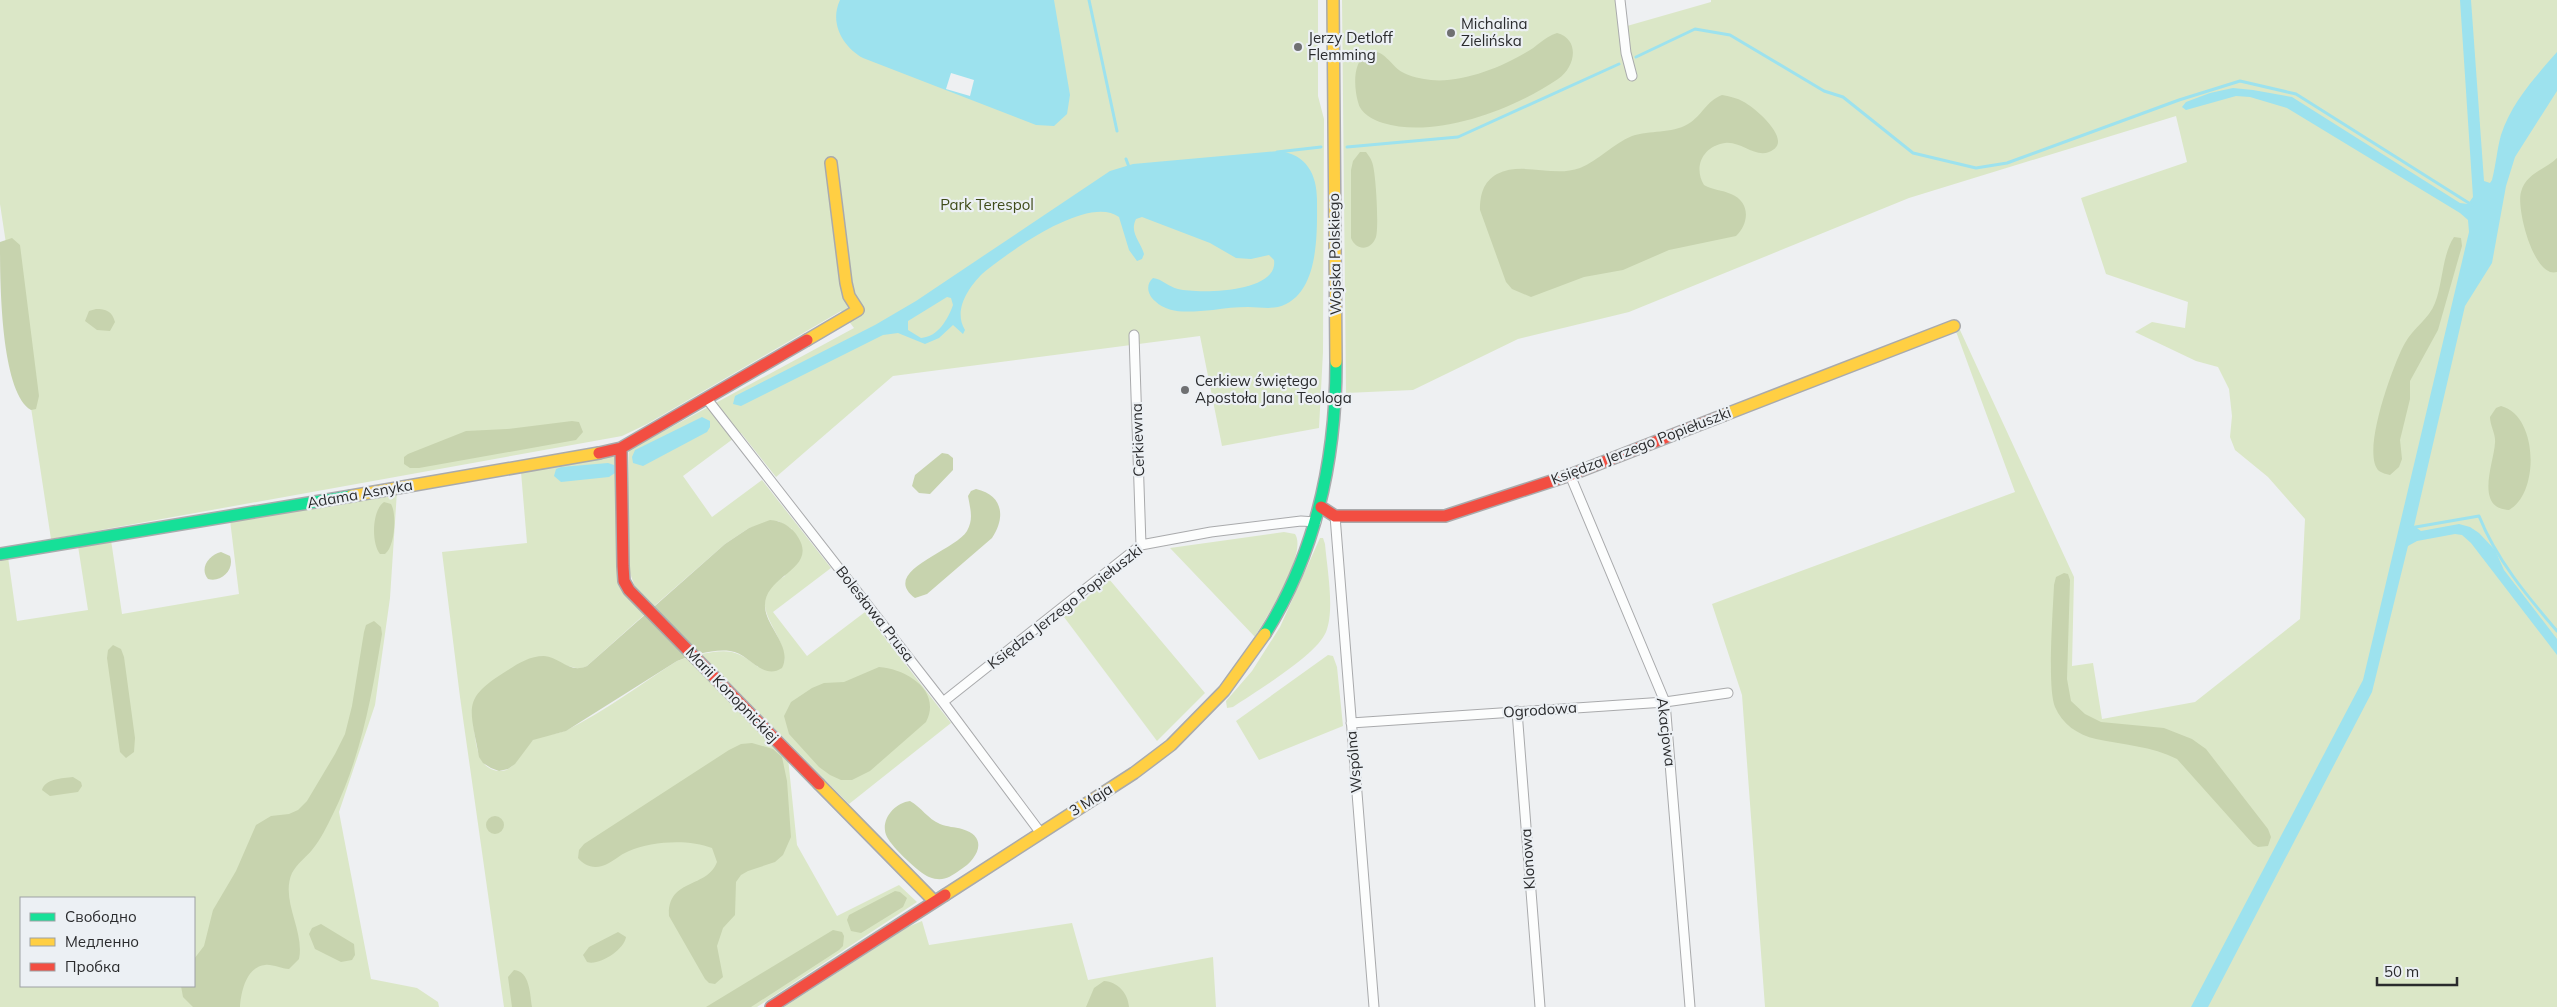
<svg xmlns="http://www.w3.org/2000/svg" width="2557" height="1007" viewBox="0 0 2557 1007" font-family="Mulish,sans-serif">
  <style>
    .green { fill: #dbe7c7; fill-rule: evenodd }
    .forest { fill: #c7d3ae }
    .water { fill: #9de2ee; fill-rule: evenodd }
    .pier { fill: #eef0f2 }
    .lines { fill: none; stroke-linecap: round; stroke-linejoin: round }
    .stream { stroke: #9de2ee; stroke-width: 3 }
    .street-casing { stroke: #a9aaac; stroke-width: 11 }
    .fast-casing { stroke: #a9aaac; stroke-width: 14 }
    .slow-casing { stroke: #a9aaac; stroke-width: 14 }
    .jam-casing { stroke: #a9aaac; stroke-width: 14 }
    .street { stroke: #fcfdfd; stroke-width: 9 }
    .fast { stroke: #16e098; stroke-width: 11 }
    .slow { stroke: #ffcf43; stroke-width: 11 }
    .jam { stroke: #f24e42; stroke-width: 11 }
    .poi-dot { fill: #6f7072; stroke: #ecf0f4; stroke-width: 2 }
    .labels { text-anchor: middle; stroke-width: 4.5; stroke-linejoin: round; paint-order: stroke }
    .poi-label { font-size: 15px; fill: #2a2b2d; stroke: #ecf0f4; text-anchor: start }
    .park-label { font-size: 15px; fill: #3f4b19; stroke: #ecf0f4 }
    .street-label { font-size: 15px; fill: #2a2b2d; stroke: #ecf0f4 }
  </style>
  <rect width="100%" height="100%" fill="#eef0f2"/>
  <!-- green -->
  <path class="green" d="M0,0h1318v96l6,23 -1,233 -4,76 -97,18 -22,-110 -307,40 -117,101 -35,-44 -58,43 29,41 50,-37 69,88 -58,44 34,44 58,-44 86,111 -102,81 -148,-150c26,-5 36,-5 57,13l26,-4c4,-32 -46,-60 1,-87l7,-47 -14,-8 -29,7 -24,16 -72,63 -18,-20 -9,-25 3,-112 225,-122 -13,-17 -194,113 -25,12 -571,103 -51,-335z
    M1342,0h276l2,28 91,-26v-2h846v1007h-792l-23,-312 -30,-91 303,-112 -61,-166 6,4 114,247 -2,89 21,-3 9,56 93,-17 105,-83 5,-100 -37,-42 -33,-27 -5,-13 2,-21 -3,-27 -11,-22 -22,-6 -61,-29 17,-10 33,6 3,-26 -82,-28 -25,-76 106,-36 -11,-46 -267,82 -280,114 -111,27 -105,51 -67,3z
    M613,456l4,3v116c3,18 15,28 28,39l-58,52 -7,3 -16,-4 -91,57c3,17 2,47 26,49 18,1 22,-24 35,-32 10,-5 23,-4 33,-9 38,-19 74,-46 110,-69l12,-4 99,101 9,87 40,71 62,-31 18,17 -160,105h-253l-44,-310 -18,-145 85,-9 -6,-71z
    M397,491l-7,107 -15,107 -36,107 32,167 46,9 21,14 1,5h-439v-448l8,-2 9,64 71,-11 -10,-64 33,-6 11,74 117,-20 -9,-74zM21,898h173v88h-173z
    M1284,532l11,2c13,19 -29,84 -40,103l-85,-89z
    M1320,538h3l2,6c2,24 10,66 1,88 -10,24 -70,59 -93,75l-6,1 -1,-7 26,-30 28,-44z
    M1109,579l96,114 -48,48 -93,-124z
    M1328,655l5,1 4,11 6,59 -84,34 -23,-39z
    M922,921l7,24 143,-22 16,57 125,-23 3,50h-432l124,-80z"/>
  <!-- forest -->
  <path class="forest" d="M1557,33c23,6 19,34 1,46 -44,30 -122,60 -175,44 -10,-3 -23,-10 -25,-21 -4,-14 -6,-41 10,-49 14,-7 24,14 34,19 9,5 20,7 29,8 30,3 69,-12 94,-27 12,-6 19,-16 32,-20z
    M1722,95c7,1 15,3 22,7 11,6 52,40 25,50 -14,6 -28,-11 -44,-9 -22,3 -32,24 -21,42 9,5 18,5 27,9 20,8 18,30 5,42l-67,14 -46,20 -39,7 -53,20 -19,-8 -6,-7 -26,-72c0,-15 3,-28 17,-36 26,-13 56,4 83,-6 19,-8 33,-24 52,-32 18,-6 39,-2 56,-12 14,-8 18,-23 34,-29z
    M1360,152h6c2,3 5,6 6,10 4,9 7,65 4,75 -5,14 -20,14 -25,1v-68l2,-9z
    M2557,158v114c-23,7 -41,-64 -36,-80 5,-19 24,-22 36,-34z
    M2454,237l7,1 1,8 -24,84 -28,51v18l-10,41 2,19 -3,8 -9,8c-4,-1 -8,-2 -11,-4 -19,-17 15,-109 26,-128 8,-15 24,-24 30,-40 8,-20 7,-48 19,-66z
    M12,238l8,7 19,151 -3,13 -5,1c-31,-18 -31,-133 -31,-168z
    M96,309c10,0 16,2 19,13l-5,9 -13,-1 -12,-9 4,-10z
    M2501,406c37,9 39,87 8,104 -35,-2 -15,-47 -14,-67 1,-9 -5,-17 -5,-26l6,-9z
    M572,421l7,1 4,10 -7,8 -157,28h-9l-6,-4v-7l4,-3 58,-23 41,-2z
    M942,453l6,1 5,4v12l-23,24 -11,-1 -7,-7 3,-11z
    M976,489c27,6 30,28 16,49l-65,56 -12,4c-36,-27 39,-46 52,-67 7,-12 3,-23 1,-35l3,-5z
    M384,502l7,2c6,10 4,43 -6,50h-5c-9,-11 -8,-44 4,-52z
    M770,520c11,1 19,5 26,14 26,36 -33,40 -31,73 1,20 28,40 17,61 -20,13 -33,-15 -52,-17 -17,-2 -37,4 -53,10l-111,70 -33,9 -18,24 -7,5 -9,2 -8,-3 -8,-5 -4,-6c-9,-51 -18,-58 29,-87 11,-7 22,-14 36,-14 16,1 25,18 43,10l138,-122 24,-16z
    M221,552l9,4c5,14 -9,27 -22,23 -9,-11 1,-24 13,-27z
    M2064,573l4,1 2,6 -3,99 4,22 14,13 16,8 63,6 28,11 14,10 62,80 3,8 -3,9 -10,1 -5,-3 -76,-85c-25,-13 -54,-14 -81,-20 -18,-4 -34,-15 -41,-32 -8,-20 -2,-96 -1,-122l2,-8z
    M374,621l7,6 1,7c-10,61 -21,123 -49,180 -6,12 -12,25 -21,36 -6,7 -15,14 -20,23 -12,27 13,58 7,86l-10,10c-8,0 -16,-5 -24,-4 -19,2 -24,27 -25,42h-47l-10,-10 -2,-11h13v-27l10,-13 9,-36 23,-39 20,-46 15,-9 18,-2 9,-4 9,-9 28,-47 10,-20 7,-28 12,-74 2,-7z
    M113,645l8,4 3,8 11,81 -1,14 -8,6 -6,-6 -13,-94 1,-8z
    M879,667c28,2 63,24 47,55l-56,49 -18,9h-11l-11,-5 -11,-8 -30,-33 -5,-18 7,-14 21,-14 12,-5 20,-1z
    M752,743l21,6 9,8 5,24 4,56 -8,18 -8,7 -27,9 -7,4 -5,7 -1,33 -12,13 -6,18 6,31 -8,7 -6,-1 -4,-4 -36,-63c-2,-38 38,-27 48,-54l-5,-14c-23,-9 -60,-7 -83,3 -10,4 -17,12 -27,15 -10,3 -18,-1 -24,-8l1,-8 5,-6 145,-94 12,-6z
    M73,777l8,5 1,4 -4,6 -28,4 -8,-6c3,-11 20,-12 31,-13z
    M910,801c11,6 18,18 30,23 7,3 15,3 22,5 28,8 15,31 -2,41 -11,8 -18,12 -31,7 -10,-4 -37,-30 -42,-40 -8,-16 7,-34 23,-36z
    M486 825a9 9 0 1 1 18 0a9 9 0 1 1-18 0Z
    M895,891l5,1 7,6 -4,9 -42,26 -10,-2 -4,-11 2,-5z
    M321,924l33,20 1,11 -3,5 -11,2 -26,-13 -6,-15 3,-6z
    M833,930l9,2 2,4 -1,10 -4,4 -88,57h-45z
    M618,932l8,5c-2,13 -27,29 -39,25l-4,-7 6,-8z
    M514,970c16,1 16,25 18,37h-20l-4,-30z
    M1104,981c14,1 24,12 25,26h-43l8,-19z"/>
  <!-- water -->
  <path class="water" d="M840,0h214l16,95 -3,19 -13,12 -18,-1 -173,-67c-20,-11 -34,-35 -23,-58z
    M2460,0h11l13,181 6,2 2,-3c4,-15 5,-31 9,-45 10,-32 35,-59 56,-83v39l-42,66 -9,29 -14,77 -27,43 -51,220 7,5 38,-7 11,3 9,6 16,17 9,20 53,69v16l-86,-112 -9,-8 -7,-1 -38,7 -9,5 -36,146 -164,315h-17l172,-327 106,-448 -1,-12 -8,-7 -173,-105 -37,-11 -14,-1 -50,14 -4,-3 4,-5 24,-9 23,-5 20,2 39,7 168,106 8,1 5,-7z
    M1279,151c27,3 38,23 38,49 0,32 3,96 -39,107 -9,2 -20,0 -30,0 -12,0 -23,1 -35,3 -18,1 -43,6 -58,-9 -7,-6 -10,-16 -2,-23 9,1 16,9 25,11 21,5 101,4 96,-29l-5,-5 -18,4 -15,-1 -26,-15 -68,-26 -6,2c-7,14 5,23 8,35l-2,5 -5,2 -8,-11 -10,-33c-31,-23 -112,36 -137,57 -14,14 -29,37 -17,56l-2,4 -10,-9 -14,13 -14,6 -27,-11 -15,2 -142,71 -8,-2 2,-8 140,-71 41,-24 194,-130 23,-7zM947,297l4,1 2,7c-5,14 -15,32 -32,33l-13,-8v-9z
    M702,417l8,4v6l-3,5 -64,34 -10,-3 -1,-6 3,-7z
    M608,463l6,2 1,8 -6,4 -48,5 -7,-6 2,-7 5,-2z"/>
  <!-- pier -->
  <path class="pier" d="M951,73l23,7 -4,16 -24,-7z"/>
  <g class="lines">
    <!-- stream -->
    <path class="stream" d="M1089,0l28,131
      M1636,57l59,-28 35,6 94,56 19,6 70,56 63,15 31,-5 172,-63 61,-19 56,13 176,111
      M1347,147l111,-10 161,-73
      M1277,152l44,-5
      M1126,159l3,8
      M2410,528l69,-12c17,43 48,80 78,115"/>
    <defs>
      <path id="street" d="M1620,0l6,53 6,23
        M1134,335l7,210
        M707,399l236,303 97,130
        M1570,475l95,227 25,305
        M1335,516l39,491
        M943,702l198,-157 70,-13 90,-11 15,1
        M1517,711l23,296
        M1351,723l314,-21 63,-9"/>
      <path id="fast" d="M0,554l351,-58
        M1265,634c52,-83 71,-175 71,-272"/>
      <path id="slow" d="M1333,0l3,362
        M807,340l51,-30 -9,-14 -3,-13 -15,-120
        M1724,415l230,-89
        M351,496l248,-43
        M819,784l115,117
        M945,895l189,-122 37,-28 53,-54 41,-57"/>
      <path id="jam" d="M621,448l2,118 1,15 5,9 190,194
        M599,453l22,-5 186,-108
        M1321,507l14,9h110l125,-41 154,-60
        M771,1007l174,-112"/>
    </defs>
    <!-- street casing -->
    <use href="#street" class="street-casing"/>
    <!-- fast casing -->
    <use href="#fast" class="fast-casing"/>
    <!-- slow casing -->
    <use href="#slow" class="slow-casing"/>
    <!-- jam casing -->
    <use href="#jam" class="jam-casing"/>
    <!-- street -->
    <use href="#street" class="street"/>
    <!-- fast -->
    <use href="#fast" class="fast"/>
    <!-- slow -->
    <use href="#slow" class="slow"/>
    <!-- jam -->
    <use href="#jam" class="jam"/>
  </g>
  <!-- markers -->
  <g class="poi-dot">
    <circle cx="1451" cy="33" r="5"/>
    <circle cx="1298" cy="47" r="5"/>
    <circle cx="1185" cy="390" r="5"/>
  </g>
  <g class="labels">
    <!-- poi labels -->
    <g class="poi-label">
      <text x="1461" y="29">Michalina<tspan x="1461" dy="17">Zielińska</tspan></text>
      <text x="1308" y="43">Jerzy Detloff<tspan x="1308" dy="17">Flemming</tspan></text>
      <text x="1195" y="386">Cerkiew świętego<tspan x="1195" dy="17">Apostoła Jana Teologa</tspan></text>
    </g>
    <!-- park labels -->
    <g class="park-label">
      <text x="987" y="210">Park Terespol</text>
    </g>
    <!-- street labels -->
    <g class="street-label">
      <text transform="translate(1335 254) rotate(-91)" y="5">Wojska Polskiego</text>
      <text transform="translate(1138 440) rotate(-92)" y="5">Cerkiewna</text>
      <text transform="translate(1641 446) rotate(-21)" y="5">Księdza Jerzego Popiełuszki</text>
      <text transform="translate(360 494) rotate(-10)" y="5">Adama Asnyka</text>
      <text transform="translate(1065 607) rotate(-38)" y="5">Księdza Jerzego Popiełuszki</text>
      <text transform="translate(875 614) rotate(52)" y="5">Bolesława Prusa</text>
      <text transform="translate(732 695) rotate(46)" y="5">Marii Konopnickiej</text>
      <text transform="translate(1540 710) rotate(-4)" y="5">Ogrodowa</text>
      <text transform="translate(1666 732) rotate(83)" y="5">Akacjowa</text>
      <text transform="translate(1354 762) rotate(-95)" y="5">Wspólna</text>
      <text transform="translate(1091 800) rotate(-32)" y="5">3 Maja</text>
      <text transform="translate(1528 859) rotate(-94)" y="5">Klonowa</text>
    </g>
  </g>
  <!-- legend -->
  <rect x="20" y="897" width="175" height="90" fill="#ecf0f4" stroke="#9ea1a4"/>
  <rect x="30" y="913" width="25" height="8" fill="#16e098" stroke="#9ea1a4"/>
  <text x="65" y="922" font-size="15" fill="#2a2b2d">Свободно</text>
  <rect x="30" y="938" width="25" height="8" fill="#ffcf43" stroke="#9ea1a4"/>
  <text x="65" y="947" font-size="15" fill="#2a2b2d">Медленно</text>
  <rect x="30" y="963" width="25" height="8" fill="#f24e42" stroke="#9ea1a4"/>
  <text x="65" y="972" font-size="15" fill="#2a2b2d">Пробка</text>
  <!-- scale -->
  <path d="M2377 977v8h80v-8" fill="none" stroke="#2a2b2d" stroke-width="2.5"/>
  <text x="2384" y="977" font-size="15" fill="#2a2b2d" stroke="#ecf0f4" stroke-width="4" paint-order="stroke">50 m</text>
</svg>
